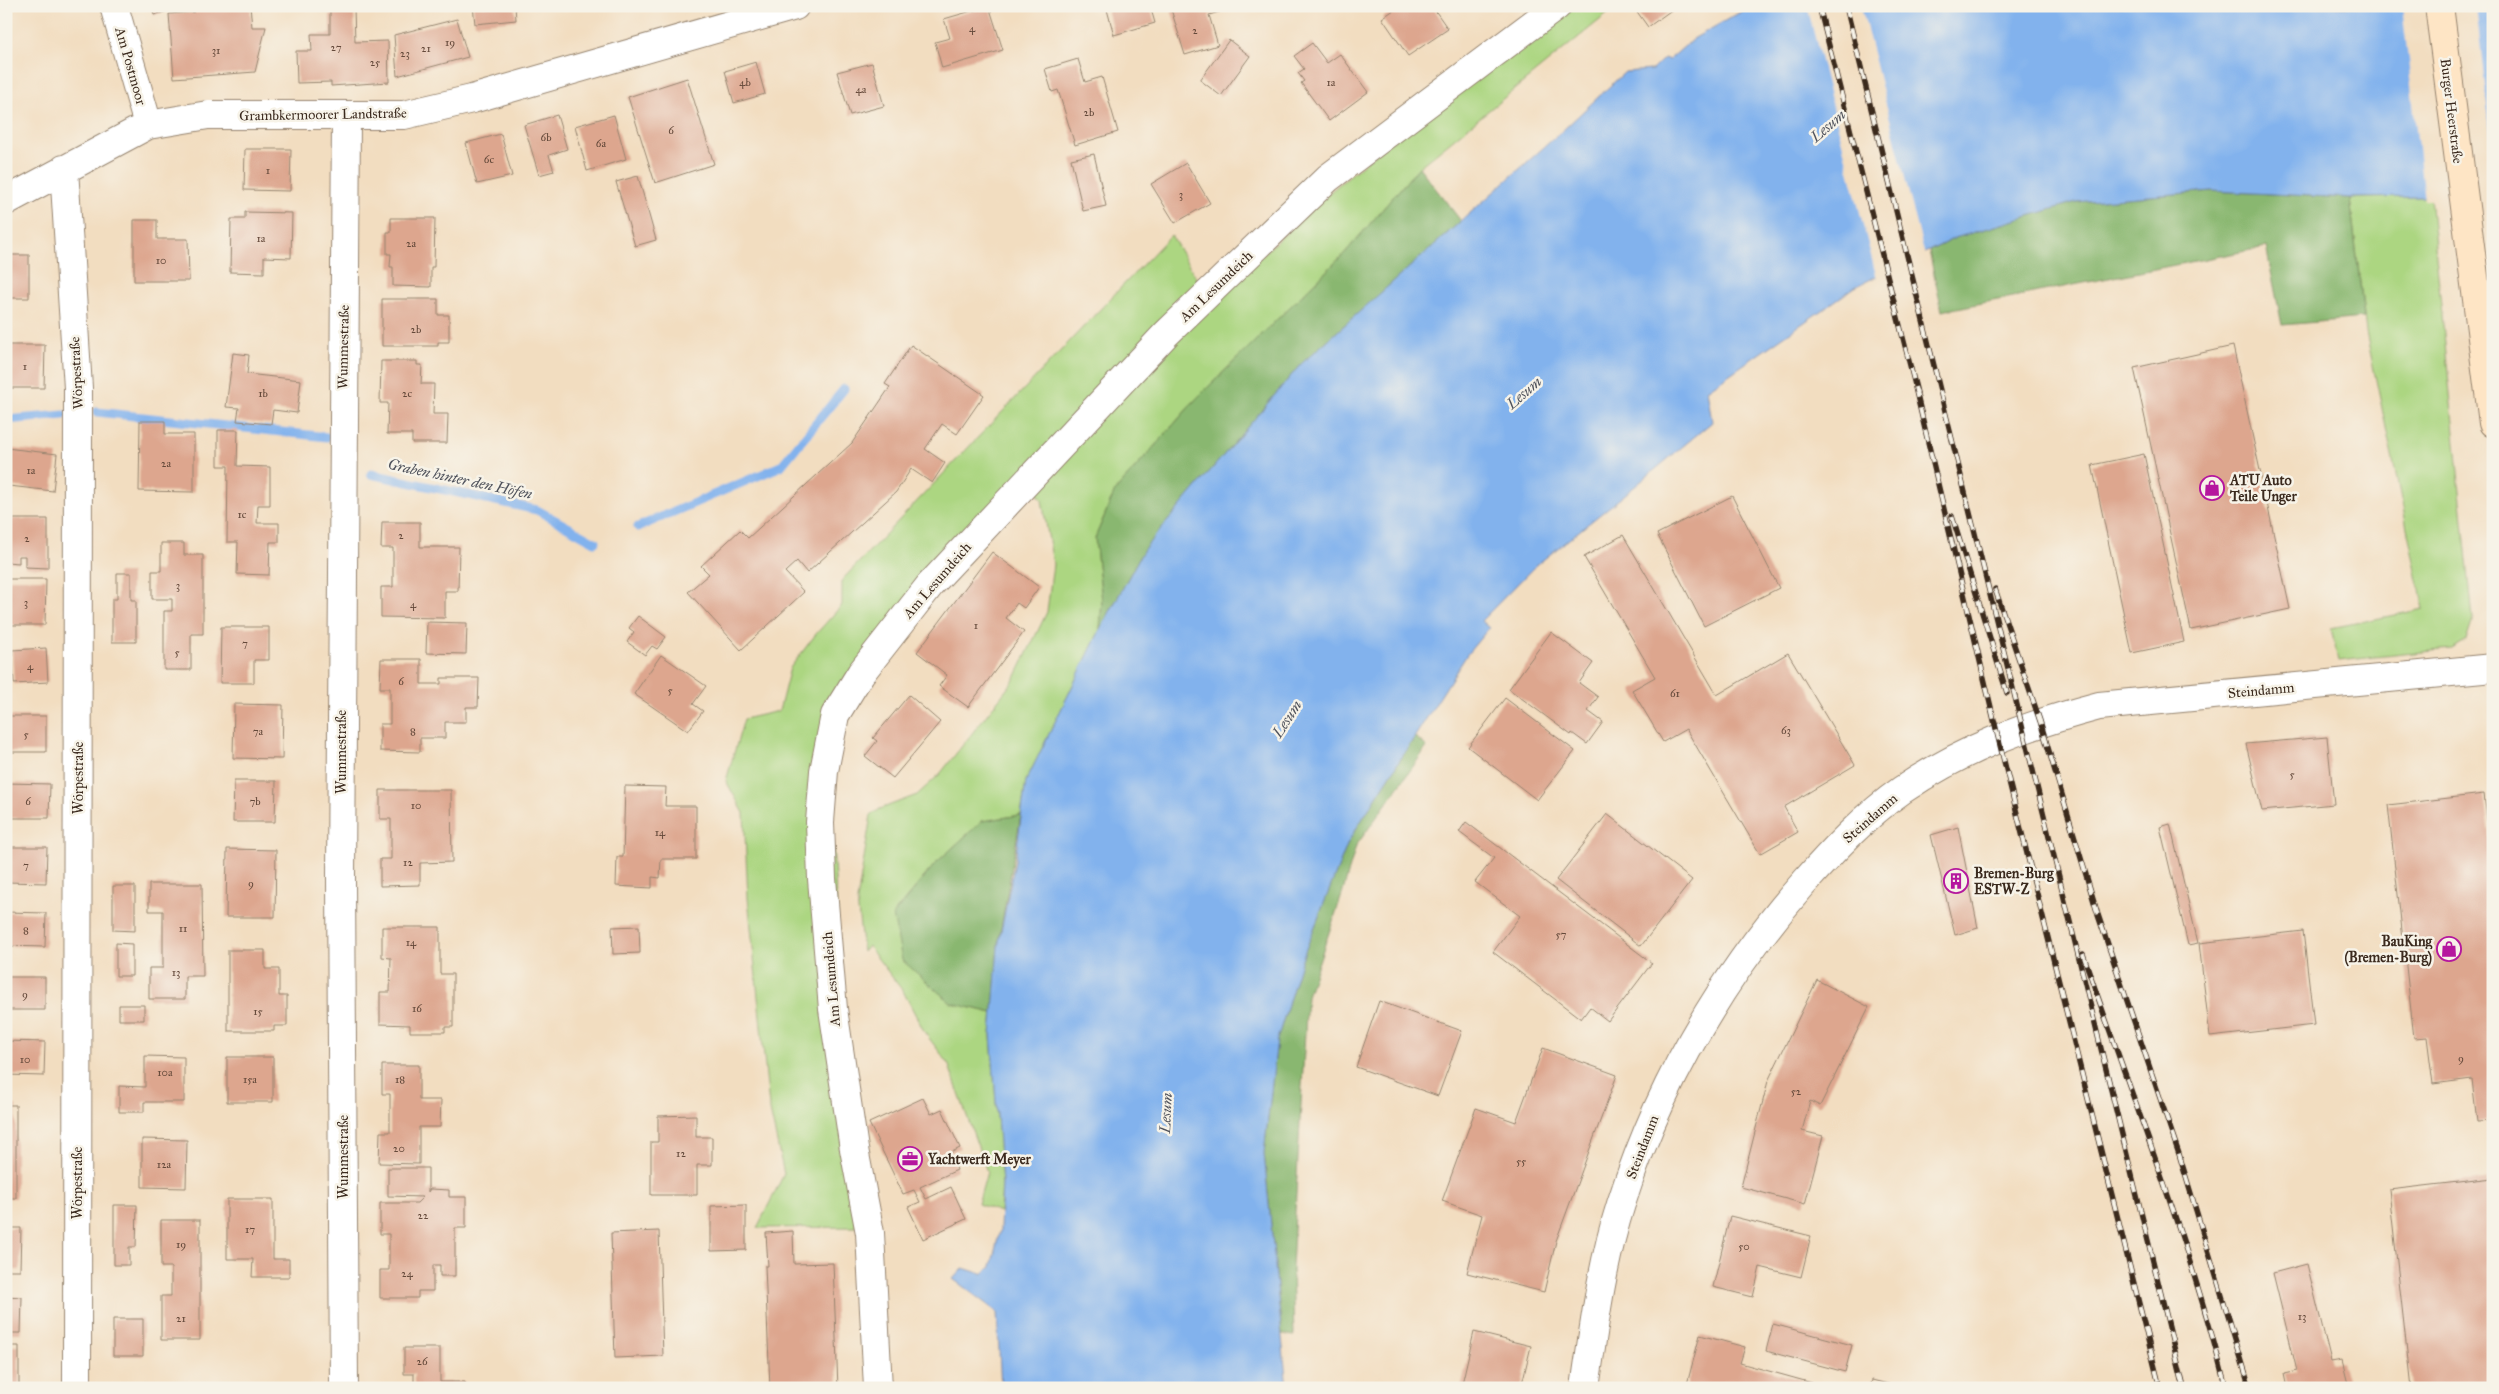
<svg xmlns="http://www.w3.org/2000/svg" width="2499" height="1394" viewBox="0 0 2499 1394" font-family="'IM FELL Great Primer',serif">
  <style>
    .green { fill: #acd681; stroke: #748050 }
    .forest { fill: #89b76f; stroke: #627046 }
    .water { fill: #82b2ed; stroke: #5e6e86 }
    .pier { fill: #f2ddc0 }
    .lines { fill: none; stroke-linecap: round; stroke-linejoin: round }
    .stream { stroke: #82b2ed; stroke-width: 9 }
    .building { fill: #dda68e }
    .minor-casing { stroke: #96846f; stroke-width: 30 }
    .secondary-casing { stroke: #96846f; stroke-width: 30 }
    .minor { stroke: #fff; stroke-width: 28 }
    .secondary { stroke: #fee5c5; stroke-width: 28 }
    .rail-casing { stroke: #3b2a1e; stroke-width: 5.5 }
    .rail { stroke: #f7f3e8; stroke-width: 4; stroke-dasharray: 11; stroke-linecap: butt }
    .labels { text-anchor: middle; stroke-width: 5; stroke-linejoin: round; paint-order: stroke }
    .number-label { font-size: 11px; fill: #64493a }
    .street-label { font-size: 14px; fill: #3b2a1e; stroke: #f7f3e8 }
    .poi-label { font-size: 14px; font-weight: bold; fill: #3b2a1e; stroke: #f7f3e8; text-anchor: start }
    .water-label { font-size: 15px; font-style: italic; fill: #50535c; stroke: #f7f3e8 }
  </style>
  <rect width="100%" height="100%" fill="#f7f3e8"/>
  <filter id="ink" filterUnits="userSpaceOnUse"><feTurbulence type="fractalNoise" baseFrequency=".02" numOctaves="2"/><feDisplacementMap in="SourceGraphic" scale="10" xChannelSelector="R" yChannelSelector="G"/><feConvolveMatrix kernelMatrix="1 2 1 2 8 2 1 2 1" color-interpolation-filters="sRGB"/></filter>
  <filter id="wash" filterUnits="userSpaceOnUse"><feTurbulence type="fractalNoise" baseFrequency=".0096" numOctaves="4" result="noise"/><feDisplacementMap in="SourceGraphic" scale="20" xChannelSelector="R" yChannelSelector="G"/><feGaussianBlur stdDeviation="1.12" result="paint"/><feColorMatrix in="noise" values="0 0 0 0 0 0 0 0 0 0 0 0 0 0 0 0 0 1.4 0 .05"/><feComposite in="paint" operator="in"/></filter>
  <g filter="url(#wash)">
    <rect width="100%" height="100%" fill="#f2ddc0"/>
    <!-- green -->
    <path class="green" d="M1575,6h42l-198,161 -75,87 -147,144 -82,93 -20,47 7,62 -2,30 -74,151 -5,34 -39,6 -46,42 -43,51 58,89 42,10 -2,22 11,148 -2,29 -22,-8 9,-32 -39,-109 -23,-30 -22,-42 -35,-45 -5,6 -6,-51 14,-86 9,-6 37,-14 23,-21 74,-94 33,-68 6,-48 -11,-64 -19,-30 -198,243 31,514 -99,1 27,-54 -15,-68 -21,-208 -4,-85 -18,-32 18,-62 35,-8 11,-43 26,-34 26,-29v-25l329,-345 27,46 16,19 109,-102 52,-44z
      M2430,197l43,422 -7,21 -15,9 -113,12 -7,-33 93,-19 -58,-277 -16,-134z"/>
    <!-- forest -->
    <path class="forest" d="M1419,167l42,54 -160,143 -157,185 -44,81 2,-30 -7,-62 20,-47 82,-93 147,-144z
      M2213,191l137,7 14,120 -82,7 -16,-78 -324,64 -13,-60 26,-13 121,-36z
      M1415,737l12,10 -71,99 -14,49 -35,101 -15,271 2,68h-12l-18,-182 13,-113 25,-81 47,-119z
      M1021,815l-23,131 -5,67 -42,-10 -49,-43 -9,-45 43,-52 46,-42z"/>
    <!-- water -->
    <path class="water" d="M1751,6h742v190l-143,2 -138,-7 -136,11 -121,36 -100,49 -148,103 5,32 -79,66 -99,79 -53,54 8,7 -21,25 -119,187 -47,119 -25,81 -13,113 23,235h-286l-4,-76 -44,-33 10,-11 19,6 9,-7 9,-37 2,-47 -11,-148 7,-89 17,-85 11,-80 74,-151 44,-81 157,-185 261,-233 63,-59 27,-2 12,-12 5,2 24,-21z"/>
    <!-- pier -->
    <path class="pier" d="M1807,6h54l64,250 -48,23z
      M2402,6h74l17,151v42l-69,1z"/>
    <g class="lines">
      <!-- stream -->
      <path class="stream" d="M97,412l230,25
        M6,420l58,-5
        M371,474l166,36 58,32
        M638,527l143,-61 63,-77"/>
    </g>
    <g id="blocks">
      <!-- building -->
      <path class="building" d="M151,6h30v1l-27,8z
        M194,6h56l2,21h14l-11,45 -81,6 -5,-64 25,-2z
        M473,6h42l1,14 -41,4z
        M989,6l14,44 -61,18 -7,-26 15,-4 -6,-19z
        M1106,6h44l5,17 -41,12z
        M1170,6h66v1l-27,8 9,30 -33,10z
        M1400,6h32l16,23 -40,27 -26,-38z
        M1633,6h44l-29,21z
        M354,8l1,34 33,-1 1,41 -58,4v-4l-34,1 -1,-32h16l-1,-17h19v-25z
        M457,19l11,38 -71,19 -3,-41z
        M1229,40l21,16 -29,40 -21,-16z
        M1312,43l15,20 13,-9 28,38 -39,29 -28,-38 3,-2 -6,-8 6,-4 -10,-13z
        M1078,59l7,23 17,-5 16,55 -43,13 -17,-55 -6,2 -7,-23z
        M756,62l9,32 -31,9 -9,-32z
        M872,63l12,43 -34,9 -13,-43z
        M687,78l27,86 -59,19 -27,-86z
        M557,115l10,34 -18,6 5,16 -15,4 -15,-50z
        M614,115l12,44 -39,12 -12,-45z
        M501,134l11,42 -35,8 -11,-41z
        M245,149h46l-1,42 -46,-1z
        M1094,154l12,52 -23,5 -12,-52z
        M1186,163l24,40 -35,20 -24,-39z
        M638,176l18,64 -21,6 -19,-64z
        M245,212l47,1 -1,45 -27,-1v16l-34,-1 1,-53h14z
        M391,218h44l-1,49h-3v20l-38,-1v-19h-3l1,-13h-4v-22h4z
        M134,220h23v19h31l1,42h-55z
        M6,255h23v43h-23z
        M382,299h56v16h11v27h-11v4h-56z
        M6,345h39l-1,43h-38z
        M911,345l73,50 -27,39 -15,-10 -17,25 20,14 -13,20 -21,-14 -15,23 -89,81 -10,-12 -12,11 19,20 -63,58 -53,-58 21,-18 -8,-8 39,-36 8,8 104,-95 38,-56 -5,-3z
        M2233,346l57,263 -99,21 -57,-262z
        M233,353l16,2 -2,19 54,6 -4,33 -24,-3 -2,14 -34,-3 2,-13 -13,-1z
        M381,361h36v4h5l-1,19h13l-1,30h15l-1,29h-35v-9h-25l1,-31h-8z
        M140,421h25v13h29v58l-55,-1z
        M218,430h20l-1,36 33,1v38h-12l-1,18h22v19h-9l-1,33 -32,-1 1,-32h-11l1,-76h-10z
        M6,448l51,6 -4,37 -44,-5 -3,10z
        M2144,454l40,188 -52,11 -40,-188z
        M1732,496l47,92 -75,38 -47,-92z
        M6,519h42v49l-23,-1v-11h-6v7l-13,-1z
        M382,522h38v25h39l-1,44h-13v27l-64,-1v-30h12v-39h-12z
        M1623,535l94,160 71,-42 67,112 -71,42 14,25 -38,22 -74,-125 -23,13 -31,-52 23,-13 -71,-120z
        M161,543h23v12h19v79h-12v36h-27v-59h8v-12h-20v-28h9z
        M992,552l47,35 -15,21 -7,-5 -11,15 18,14 -56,75 -29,-21 8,-11 -30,-23z
        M117,573h14v27h5v42h-24v-43h5z
        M6,579h40l-1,46h-39z
        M638,616l28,21 -9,12 -5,-3 -7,9 -18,-13 7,-10 -5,-4z
        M427,622l40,1 -1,31 -40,-1z
        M221,627h48v33h-15v23h-34z
        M1551,632l42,31 -14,20 19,14 -10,14 15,11 -16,22 -15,-11 -1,2 -62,-46z
        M46,648l2,34 -34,2 -2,-34z
        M661,655l45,31 -13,18 10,7 -15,20 -54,-37z
        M381,659h40v25h20v-6h38l-1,29h-12v15h-21v16h-25v14l-40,-1v-27h10v-36h-10z
        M909,695l31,27 -47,56 -28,-22 12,-15 -4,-3z
        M1505,698l70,53 -38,49 -69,-53z
        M234,704l49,1 -1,54 -49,-1z
        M6,716h40v36h-40z
        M2327,737l7,67 -72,7 -16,-67z
        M234,781h42l-1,41h-42z
        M6,783l44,1 -1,34h-43z
        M625,786l41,1 -1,19h31v53h-35l-1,19 -8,-1v11l-36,-2 1,-29h6z
        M380,790h71l1,72 -32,1v22l-40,1v-27h11v-40h-11z
        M2484,794l9,74v253l-16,1 -5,-43 -39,5 -6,-47 -13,1 -26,-233z
        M1607,814l85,66 -51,66 -85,-66z
        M1466,822l186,141 -44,58 -18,-14 -9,12 -88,-67 27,-36 -45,-34 19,-24 -35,-26z
        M2170,824l28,119 -10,2 -28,-118z
        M1958,827l20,101 -23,7 -24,-100z
        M6,847h41l-1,36 -40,-1z
        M227,849l49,1 -1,67h-49z
        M149,884h53l1,92h-18v23h-36v-31h14v-57h-14z
        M113,886h22v45l-22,-1z
        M6,912l40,1 -1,34 -39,-1z
        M639,926l1,27 -27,1 -1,-27z
        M382,927h58v47h13v53h-8v5h-35v-7l-30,-1v-32h10l1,-34 -9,-1z
        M2303,931l11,94 -104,12 -11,-94z
        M116,943l16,1v32h-16z
        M228,950h37v19h14v27h8v30h-13v5h-46z
        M6,977h39v33h-39z
        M1817,980l52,27 -49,99 -10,-5 -8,30 21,5 -18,68 -64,-17 27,-106z
        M1379,1001l83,30 -24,65 -82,-29z
        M119,1005h25v15h-25z
        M6,1041l39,1 -1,34 -38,-1z
        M1543,1048l74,27 -61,166 -12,51 -77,-19 15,-58 -40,-14 34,-93 40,14z
        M145,1056l39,1v45h-40v10h-25v-26l26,1z
        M227,1057h46v45h-46z
        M382,1065h37v35h22l-1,27h-21v37l-40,-1 1,-31h10v-38h-8z
        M923,1098l8,16 11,-5 18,39 -10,5 7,17 -37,17 6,12 25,-12 15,32 -43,20 -15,-32 12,-5 -6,-12 -11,4 -34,-71z
        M6,1105h10v93h-10z
        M696,1115v22h16v28h-15v30h-46v-53h7v-26z
        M142,1139l45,1 -1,48 -44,-1z
        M388,1168h40v24l2,-3 19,1v7h17v31h-11v48h-15v-11h-7v26h-15v7h-38v-28h9v-36h-9v-31h37l6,-6 -35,-1z
        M2493,1178v210h-82l-22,-198z
        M227,1199h46v60h16v18h-37l1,-18h-26z
        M114,1205h23l-1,42h-7v18h-15z
        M746,1205v45l-35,1v-45z
        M1730,1216l81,20 -10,41 -41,-10 -7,30 -40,-10z
        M161,1220h39v120h-39v-44h10v-29h-10z
        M6,1228h15l-1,42h-14z
        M659,1231l4,125 -48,2 -4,-125z
        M793,1231l1,33 39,-1 5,125h-68l-5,-122h3l-2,-33z
        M2307,1264l24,98 11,-2 7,28h-62l-3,-14 13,-3 -24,-98z
        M6,1296l16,1 -1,36h-15z
        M113,1319h30v37h-30z
        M1773,1324l79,21 -7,27 -79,-21z
        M1474,1332l57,14 -10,42h-60z
        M1700,1335l45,12 -5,16 90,25h-144z
        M6,1346h13v42h-13z
        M404,1348h36v34h25v6h-51v-14h-10z
        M1872,1380l28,7v1h-30z
        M231,1385h40v3h-40z"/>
    </g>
  </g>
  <g filter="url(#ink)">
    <use href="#blocks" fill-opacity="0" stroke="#96846f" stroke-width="1"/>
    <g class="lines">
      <defs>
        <path id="minor" d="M114,6l34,119
          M64,169l14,219 -1,1000
          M6,201l142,-76 60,-10h196l68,-16 323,-93
          M344,1388l-3,-510 5,-762
          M878,1388l-8,-155 -16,-84 -21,-140 -11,-130 -2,-57 4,-51 11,-56 26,-42 69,-88 236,-251 162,-156 229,-172
          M1585,1388c9,-62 17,-125 36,-184 38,-119 100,-226 182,-320 30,-34 62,-68 99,-94 62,-42 125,-65 197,-84l394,-38"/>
        <path id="secondary" d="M2439,6l54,417"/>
      </defs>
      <!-- minor casing -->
      <use href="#minor" class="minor-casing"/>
      <!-- secondary casing -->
      <use href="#secondary" class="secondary-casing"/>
      <!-- minor -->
      <use href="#minor" class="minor"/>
      <!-- secondary -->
      <use href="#secondary" class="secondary"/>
      <defs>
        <path id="rail" d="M1819,6l98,387
          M1846,6l338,1382
          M1915,387l83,350 162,651
          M1952,516l55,177
          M1995,589l45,132 58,194 81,239 71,234
          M2083,954c49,144 106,286 143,434"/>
      </defs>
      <!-- rail casing -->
      <use href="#rail" class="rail-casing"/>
      <!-- rail -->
      <use href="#rail" class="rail"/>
    </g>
  </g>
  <!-- icons -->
  <defs>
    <symbol id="shop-ring" viewBox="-11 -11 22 22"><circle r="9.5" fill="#f7f3e8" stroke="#b5179e" stroke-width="1.5"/><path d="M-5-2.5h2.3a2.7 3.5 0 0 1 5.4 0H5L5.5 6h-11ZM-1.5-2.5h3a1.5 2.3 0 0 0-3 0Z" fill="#b5179e"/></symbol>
    <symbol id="building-ring" viewBox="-11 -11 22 22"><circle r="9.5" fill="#f7f3e8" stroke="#b5179e" stroke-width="1.5"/><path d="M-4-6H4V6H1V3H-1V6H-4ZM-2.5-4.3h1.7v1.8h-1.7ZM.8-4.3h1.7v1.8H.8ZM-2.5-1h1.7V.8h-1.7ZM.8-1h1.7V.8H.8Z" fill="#b5179e"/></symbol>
    <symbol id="office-ring" viewBox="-11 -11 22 22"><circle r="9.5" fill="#f7f3e8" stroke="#b5179e" stroke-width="1.5"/><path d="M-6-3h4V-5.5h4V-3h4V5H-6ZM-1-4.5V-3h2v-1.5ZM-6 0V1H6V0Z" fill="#b5179e"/></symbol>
  </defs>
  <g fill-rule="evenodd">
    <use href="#shop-ring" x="2198" y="474" width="28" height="28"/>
    <use href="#building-ring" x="1942" y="867" width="28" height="28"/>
    <use href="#shop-ring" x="2435" y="935" width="28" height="28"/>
    <use href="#office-ring" x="896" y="1145" width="28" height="28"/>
  </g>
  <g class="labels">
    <!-- number labels -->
    <g class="number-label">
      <text x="972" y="32">4</text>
      <text x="1195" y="34">2</text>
      <text x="450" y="46">19</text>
      <text x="336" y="51">27</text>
      <text x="426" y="52">21</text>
      <text x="216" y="54">31</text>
      <text x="405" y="57">23</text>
      <text x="375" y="66">25</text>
      <text x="745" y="86">4b</text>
      <text x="1331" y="86">1a</text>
      <text x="861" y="93">4a</text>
      <text x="1089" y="116">2b</text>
      <text x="671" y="134">6</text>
      <text x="546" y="141">6b</text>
      <text x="601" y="147">6a</text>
      <text x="489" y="163">6c</text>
      <text x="268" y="174">1</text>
      <text x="1181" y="198">3</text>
      <text x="261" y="242">1a</text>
      <text x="411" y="247">2a</text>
      <text x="161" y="264">10</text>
      <text x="416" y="333">2b</text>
      <text x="25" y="370">1</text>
      <text x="263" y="397">1b</text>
      <text x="407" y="397">2c</text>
      <text x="166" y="467">2a</text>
      <text x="31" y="474">1a</text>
      <text x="242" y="518">1c</text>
      <text x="401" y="539">2</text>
      <text x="27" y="542">2</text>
      <text x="178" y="589">3</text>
      <text x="26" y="606">3</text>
      <text x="413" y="608">4</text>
      <text x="976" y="629">1</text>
      <text x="245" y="647">7</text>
      <text x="177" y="656">5</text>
      <text x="30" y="670">4</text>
      <text x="401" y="685">6</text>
      <text x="670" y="694">5</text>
      <text x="1675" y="697">61</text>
      <text x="1786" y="734">63</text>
      <text x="258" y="735">7a</text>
      <text x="413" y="735">8</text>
      <text x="26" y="738">5</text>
      <text x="2292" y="778">5</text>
      <text x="28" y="805">6</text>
      <text x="255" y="805">7b</text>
      <text x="416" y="809">10</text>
      <text x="660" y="836">14</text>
      <text x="408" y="866">12</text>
      <text x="26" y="869">7</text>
      <text x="251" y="887">9</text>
      <text x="183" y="932">11</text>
      <text x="26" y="934">8</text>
      <text x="1561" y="938">57</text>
      <text x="411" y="946">14</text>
      <text x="176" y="976">13</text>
      <text x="25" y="998">9</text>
      <text x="417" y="1012">16</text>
      <text x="258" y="1015">15</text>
      <text x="2461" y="1062">9</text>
      <text x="25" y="1063">10</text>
      <text x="165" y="1076">10a</text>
      <text x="250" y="1083">15a</text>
      <text x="400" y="1083">18</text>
      <text x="1796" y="1095">52</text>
      <text x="399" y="1152">20</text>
      <text x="681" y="1157">12</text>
      <text x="1521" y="1165">55</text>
      <text x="164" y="1168">12a</text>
      <text x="423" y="1219">22</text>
      <text x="250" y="1233">17</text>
      <text x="181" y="1248">19</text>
      <text x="1744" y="1250">50</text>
      <text x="407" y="1277">24</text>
      <text x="2302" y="1320">13</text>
      <text x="181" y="1322">21</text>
      <text x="422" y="1365">26</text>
    </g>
    <!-- street labels -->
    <g class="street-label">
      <text transform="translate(131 66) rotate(74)" y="5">Am Postmoor</text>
      <text transform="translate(2452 111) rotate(83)" y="5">Burger Heerstraße</text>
      <text transform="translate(323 114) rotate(-1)" y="5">Grambkermoorer Landstraße</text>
      <text transform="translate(1216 286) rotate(-44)" y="5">Am Lesumdeich</text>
      <text transform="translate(343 347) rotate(-89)" y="5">Wummestraße</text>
      <text transform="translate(76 373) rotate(-93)" y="5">Wörpestraße</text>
      <text transform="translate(937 580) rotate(-49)" y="5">Am Lesumdeich</text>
      <text transform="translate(2261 690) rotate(-5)" y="5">Steindamm</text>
      <text transform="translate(341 752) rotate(-90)" y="5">Wummestraße</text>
      <text transform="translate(78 778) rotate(-90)" y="5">Wörpestraße</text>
      <text transform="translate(1870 818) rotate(-41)" y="5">Steindamm</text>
      <text transform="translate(831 979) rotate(-95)" y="5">Am Lesumdeich</text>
      <text transform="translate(1642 1147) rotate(-69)" y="5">Steindamm</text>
      <text transform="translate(343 1157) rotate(-90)" y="5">Wummestraße</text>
      <text transform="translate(77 1183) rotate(-90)" y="5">Wörpestraße</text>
    </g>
    <!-- poi labels -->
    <g class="poi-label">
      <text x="2230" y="485">ATU Auto<tspan x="2230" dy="16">Teile Unger</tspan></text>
      <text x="1974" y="878">Bremen-Burg<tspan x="1974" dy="16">ESTW-Z</tspan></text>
      <text x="2432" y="946" text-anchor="end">BauKing<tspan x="2432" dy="16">(Bremen-Burg)</tspan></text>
      <text x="928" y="1164">Yachtwerft Meyer</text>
    </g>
    <!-- water labels -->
    <g class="water-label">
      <text transform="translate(1828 126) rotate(-41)" y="5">Lesum</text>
      <text transform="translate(1524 393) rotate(-41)" y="5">Lesum</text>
      <text transform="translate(460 479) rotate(12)" y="5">Graben hinter den Höfen</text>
      <text transform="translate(1287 719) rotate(-57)" y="5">Lesum</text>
      <text transform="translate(1166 1113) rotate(-87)" y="5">Lesum</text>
    </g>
  </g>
  <!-- margin -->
  <rect width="2499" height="1394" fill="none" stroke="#f7f3e8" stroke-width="25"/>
</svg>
